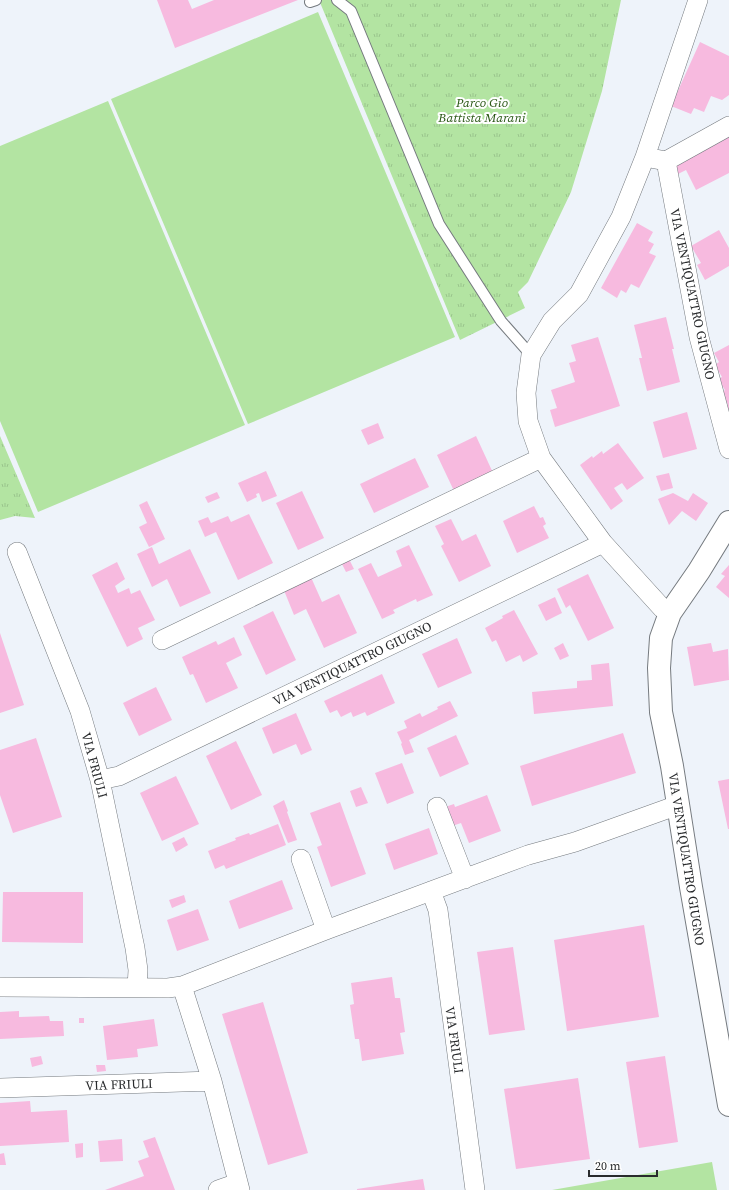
<svg xmlns="http://www.w3.org/2000/svg" width="729" height="1190" viewBox="0 0 729 1190" font-family="'Source Serif 4',serif">
  <style>
    .green { fill: #b3e4a2 }
    .park { fill: url(#park-tufts) }
    .building { fill: #f7badf }
    .lines { fill: none; stroke-linecap: round; stroke-linejoin: round }
    .service-casing { stroke: #757a7f; stroke-width: 12 }
    .minor-casing { stroke: #757a7f; stroke-width: 20 }
    .tertiary-casing { stroke: #757a7f; stroke-width: 24 }
    .service { stroke: #fff; stroke-width: 10 }
    .minor { stroke: #fff; stroke-width: 19 }
    .tertiary { stroke: #fff; stroke-width: 22 }
    .labels { text-anchor: middle; stroke-width: 4; stroke-linejoin: round; paint-order: stroke }
    .park-label { font-size: 13px; font-style: italic; fill: #285613; stroke: #fff }
    .street-label { font-size: 13px; fill: #292b2d; stroke: #fff }
  </style>
  <defs>
    <pattern id="park-tufts" width="24" height="20" patternUnits="userSpaceOnUse"><rect width="24" height="20" fill="#b3e4a2"/><path d="M3 7l-1-3M5 7V3M7 7l1-3M15 17l-1-3M17 17v-4M19 17l1-3" fill="none" stroke="#9ac48c"/></pattern>
  </defs>
  <rect width="100%" height="100%" fill="#eef3fa"/>
  <!-- green -->
  <path class="green" d="M318,12l137,325 -207,87 -137,-325z
    M108,101l137,324 -207,87 -38,-91v-275z
    M712,1162l5,28h-165z"/>
  <!-- park -->
  <path class="park" d="M319,0h302l-19,91 -31,101 -43,90 -10,10 7,16 -65,32z
    M0,436l35,82 -20,-2 -15,4z"/>
  <!-- building -->
  <path class="building" d="M157,0h31l4,9 22,-9h84l-123,48z
    M700,42l29,14v39l-7,5 -11,-4 -7,16 -10,-4 -3,6 -20,-8z
    M729,135v38l-33,17 -10,-20 -14,7 -1,-13z
    M637,223l16,9 -5,9 6,3 -5,9 7,3 -17,32 -8,-4 -5,9 -5,-3 -4,8 -16,-10z
    M719,230l10,18v18l-24,14 -8,-15 4,-2 -10,-17z
    M666,317l8,32h-2l8,33 -33,9 -8,-33h3l-8,-33z
    M598,337l22,69 -65,21 -5,-17 7,-2 -6,-18 24,-8 -6,-19 7,-2 -5,-16z
    M729,345v68l-4,-7 3,-1 -6,-12 3,-3 -7,-11 4,-2 -7,-12 4,-3 -5,-9z
    M687,412l10,37 -34,9 -10,-36z
    M378,423l6,15 -16,7 -7,-15z
    M476,436l18,39 -39,18 -18,-38z
    M618,443l26,35 -17,12 -5,-7 -8,5 9,13 -12,9 -31,-45 12,-9 1,2 9,-7 1,3z
    M415,458l14,29 -55,26 -14,-29z
    M266,471l11,25 -15,6 -3,-9 -3,1 1,3 -10,5 -9,-19z
    M669,473l4,15 -12,3 -5,-15z
    M302,491l22,47 -26,12 -22,-47z
    M217,492l3,6 -12,5 -3,-6z
    M673,493l15,8 5,-8 15,10 -12,18 -14,-10 -13,14 -11,-26z
    M147,501l18,38 -16,8 -10,-20 8,-4 -8,-18z
    M534,506l6,12 3,-1 3,7 -3,2 6,12 -32,15 -14,-32z
    M249,514l24,49 -35,17 -22,-48 -11,5 -7,-16 10,-4 3,6 17,-7 3,6z
    M451,519l11,22 14,-7 15,32 -32,16 -18,-36 3,-2 -9,-18z
    M409,545l24,50 -16,7 -1,-3 -23,11 2,3 -13,6 -24,-50 13,-6 7,14 24,-11 -6,-15z
    M152,547l7,17 31,-15 21,44 -31,14 -13,-28 -15,8 -15,-33z
    M348,557l6,12 -8,3 -6,-12z
    M117,562l8,17 -10,7 3,7 11,-5 2,6 9,-4 15,30 -17,8 5,11 -16,8 -35,-72z
    M729,565v33l-13,-11 9,-11 -4,-2z
    M588,574l26,54 -26,13 -18,-36 -4,3 -9,-19z
    M310,575l12,27 17,-8 18,39 -33,15 -18,-39 -12,6 -11,-27z
    M555,597l7,16 -16,8 -8,-16z
    M514,610l24,44 -15,8 -3,-7 -14,7 -10,-22 -4,2 -7,-14 18,-10 -1,-2z
    M273,611l23,49 -30,15 -23,-49z
    M0,633l24,72 -24,8z
    M234,637l8,18 -16,8 12,25 -32,15 -13,-29 -3,1 -8,-18 34,-16 2,4z
    M457,638l15,35 -34,15 -16,-34z
    M563,643l6,13 -9,4 -6,-12z
    M711,643l2,9 15,-3 1,31 -35,6 -7,-39z
    M609,663l4,43 -79,8 -2,-22 45,-4v-7l15,-1 -1,-15z
    M382,674l13,29 -28,13 -2,-4 -12,5 -2,-5 -10,5 -4,-7 -7,3 -6,-12z
    M156,687l16,33 -33,16 -16,-33z
    M450,701l8,15 -49,24 5,12 -9,3 -4,-11 1,-1 -5,-11 10,-4 -3,-7 16,-8 2,4 16,-8 -1,-2z
    M296,713l16,37 -11,5 -5,-11 -23,10 -11,-26z
    M623,733l13,40 -104,33 -12,-40z
    M456,735l13,29 -29,13 -13,-29z
    M36,738l26,79 -49,16 -13,-38v-45z
    M236,741l26,54 -31,15 -25,-54z
    M402,763l12,30 -27,11 -12,-31z
    M176,776l23,48 -37,17 -22,-48z
    M729,779v50h-1l-10,-48z
    M361,787l7,16 -12,4 -6,-16z
    M487,795l14,36 -32,12 -8,-20 -9,3 -5,-18 1,-2 6,-2 1,3z
    M284,800l4,11 -1,1 10,28 -9,3 -15,-37z
    M340,802l26,72 -35,13 -14,-40 5,-2 -12,-32z
    M278,824l8,21 -60,24 -2,-4 -9,4 -7,-18 28,-11 -1,-2 14,-5 1,2z
    M429,828l9,26 -44,16 -9,-26z
    M184,837l4,8 -12,7 -4,-9z
    M282,880l11,29 -54,20 -10,-28z
    M3,892h80v51l-81,-1z
    M184,895l2,7 -14,6 -3,-8z
    M198,909l11,31 -32,11 -10,-31z
    M644,925l15,92 -92,14 -13,-91z
    M513,947l12,83 -36,5 -12,-83z
    M392,977l3,21h5l5,34 -5,1 4,21 -42,7 -3,-22h-4l-5,-34 4,-1 -3,-21z
    M263,1002l45,151 -40,12 -46,-151z
    M19,1011v6l30,-1 1,5h13l1,15 -64,3v-27z
    M79,1018h5v5h-5z
    M154,1019l4,27 -21,3 1,8 -31,3 -4,-34z
    M41,1056l2,8 -11,3 -2,-9z
    M665,1056l13,86 -39,6 -13,-86z
    M96,1065h9l1,6 -9,1z
    M578,1078l12,81 -74,10 -12,-80z
    M30,1101l1,11 36,-2 2,32 -69,4v-43z
    M155,1137l20,53h-70l39,-14 -6,-15 11,-4 -6,-16z
    M122,1139l1,22 -23,1 -2,-21z
    M83,1143v14l-7,1 -1,-14z
    M4,1153l2,12h-6v-11z
    M423,1179l2,11h-68v-1z"/>
  <g class="lines">
    <defs>
      <path id="service" d="M337,0l14,11 88,213 62,97 30,34
        M310,2l6,-2"/>
      <path id="minor" d="M645,157l21,4 33,176 30,112
        M666,161l63,-35
        M17,552l63,159 20,69 35,168 3,22 -1,18
        M670,613l-8,-5 -59,-65 -62,-85 -13,-37 -2,-28 5,-38 21,-34 27,-27 42,-77 24,-60 53,-157
        M162,640l379,-182
        M100,780l19,-4 484,-233
        M437,807l28,72
        M301,859l25,71
        M431,891l7,19 37,280
        M182,986l30,95 28,109
        M0,987l168,1 14,-2 144,-56 202,-75 47,-13 103,-37
        M1,1088l211,-7
        M218,1190l20,-7"/>
      <path id="tertiary" d="M729,522l-30,49 -29,42 -9,25 -2,30 2,44 11,54 19,121 38,218"/>
    </defs>
    <!-- service casing -->
    <use href="#service" class="service-casing"/>
    <!-- minor casing -->
    <use href="#minor" class="minor-casing"/>
    <!-- tertiary casing -->
    <use href="#tertiary" class="tertiary-casing"/>
    <!-- service -->
    <use href="#service" class="service"/>
    <!-- minor -->
    <use href="#minor" class="minor"/>
    <!-- tertiary -->
    <use href="#tertiary" class="tertiary"/>
  </g>
  <g class="labels">
    <!-- park labels -->
    <g class="park-label">
      <text x="482" y="107">Parco Gio<tspan x="482" dy="15">Battista Marani</tspan></text>
    </g>
    <!-- street labels -->
    <g class="street-label">
      <text transform="translate(693 294) rotate(78)" y="5">VIA VENTIQUATTRO GIUGNO</text>
      <text transform="translate(352 663) rotate(-26)" y="5">VIA VENTIQUATTRO GIUGNO</text>
      <text transform="translate(95 765) rotate(75)" y="5">VIA FRIULI</text>
      <text transform="translate(687 859) rotate(81)" y="5">VIA VENTIQUATTRO GIUGNO</text>
      <text transform="translate(455 1040) rotate(82)" y="5">VIA FRIULI</text>
      <text transform="translate(119 1084) rotate(-2)" y="5">VIA FRIULI</text>
    </g>
  </g>
  <!-- scale -->
  <path d="M589 1170v6h68v-6" fill="none" stroke="#292b2d" stroke-width="2"/>
  <text x="595" y="1170" font-size="12" fill="#292b2d" stroke="#ffffff" stroke-width="3" paint-order="stroke">20 m</text>
</svg>
